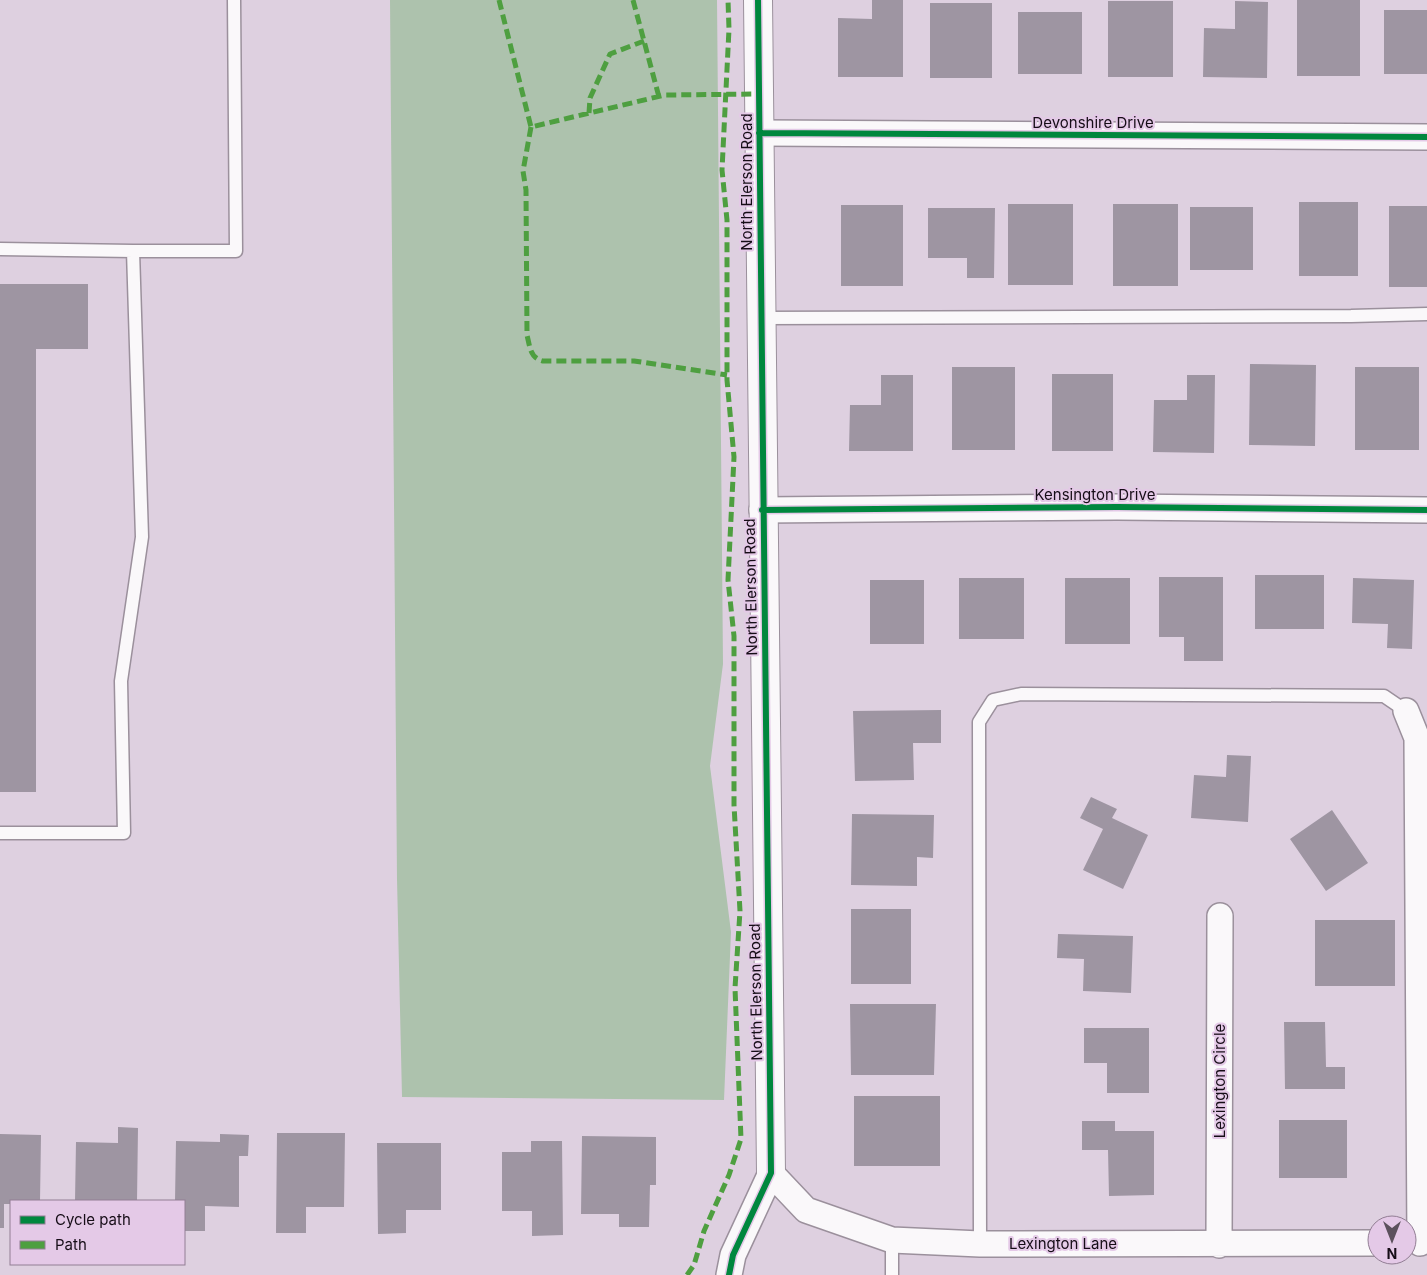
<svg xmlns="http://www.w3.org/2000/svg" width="1427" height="1275" viewBox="0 0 1427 1275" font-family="Inter,sans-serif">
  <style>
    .green { fill: #adc2ad }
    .building { fill: #9e95a2 }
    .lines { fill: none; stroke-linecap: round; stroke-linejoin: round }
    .service-casing { stroke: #9b909c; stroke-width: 15 }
    .minor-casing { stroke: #9b909c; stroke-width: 28 }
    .tertiary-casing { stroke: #9b909c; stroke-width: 30 }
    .service { stroke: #faf8fa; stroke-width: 12 }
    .minor { stroke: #faf8fa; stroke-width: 25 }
    .tertiary { stroke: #faf8fa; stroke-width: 28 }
    .quiet { stroke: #4e9f40; stroke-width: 5; stroke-dasharray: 10 5; stroke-linecap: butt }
    .cycleway-casing { stroke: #e4c9e7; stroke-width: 9 }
    .cycleway { stroke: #00873e; stroke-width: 6 }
    .labels { text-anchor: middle; stroke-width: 4; stroke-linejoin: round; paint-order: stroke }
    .street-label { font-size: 15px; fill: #160d17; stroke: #e4c9e7 }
  </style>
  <rect width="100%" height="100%" fill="#ded0e0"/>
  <!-- green -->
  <path class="green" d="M390,0h327l6,664 -13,102 21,166 -7,168 -322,-3 -5,-218z"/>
  <!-- building -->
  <path class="building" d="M872,0h31v77h-65v-59l34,1z
    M1297,0h63v76h-63z
    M1108,1h65v76h-65z
    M1235,1l33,1 -1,76 -64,-1 1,-49 31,1z
    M930,3h62v75h-62z
    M1384,10h43v64h-43z
    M1018,12h64v62h-64z
    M1299,202h59v74h-59z
    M1008,204h65v81h-65z
    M1113,204h65v82h-65z
    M841,205h62v81h-62z
    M1389,206h38v81h-38z
    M1190,207h63v63h-63z
    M928,208h67l-1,70h-27v-20h-39z
    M0,284h88v65h-52v443h-36z
    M1250,364l66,1 -1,81 -66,-1z
    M952,367h63v83h-63z
    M1355,367h64v83h-64z
    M1052,374h61v77h-61z
    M881,375h32v76h-64l1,-46h31z
    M1187,375h28l-1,78 -61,-1 1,-52h33z
    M1255,575h69v54h-69z
    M1159,577h64v84h-39v-24h-25z
    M959,578h65v61h-65z
    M1065,578h65v66h-65z
    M1353,578l61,2 -2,69 -25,-1 1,-24 -36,-1z
    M870,580h54v64h-54z
    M941,710v33h-28l1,37 -59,1 -2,-70z
    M1227,755l24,1 -3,66 -57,-4 3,-43 32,2z
    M1091,797l26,12 -5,9 36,17 -25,54 -40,-19 20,-41 -23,-11z
    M1332,810l36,53 -42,28 -36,-52z
    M852,814l82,1 -1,43 -16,-1v29l-66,-1z
    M851,909h60v75h-60z
    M1315,920h80v66h-80z
    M1058,934l75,2 -2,57 -48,-2 1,-32 -27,-1z
    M850,1004h86l-2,71h-83z
    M1284,1022h41l1,45h19v22h-60z
    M1084,1028h65v65h-42v-30h-23z
    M854,1096h86v70h-86z
    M1279,1120h68v58h-68z
    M1082,1121h33v10h39v64l-45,1 -1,-46h-26z
    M118,1127l20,1 -1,73h-62l1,-59 42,1z
    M277,1133h68l-1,74h-38v26h-30z
    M0,1134l41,1 -1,66h-29v3h-7v24h-4z
    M220,1134l29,1 -1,21h-9v51l-34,-1v25h-21v-30h-9l1,-60 44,1z
    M582,1136l74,1v48h-6l-1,42h-30v-13h-38z
    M531,1141h31l1,94 -31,1v-25h-30v-59h29z
    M377,1143h64v67h-35v23l-28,1z"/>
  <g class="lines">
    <defs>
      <path id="service" d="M0,249l133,2
        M761,318l590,-2 76,-2
        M0,833h124l-3,-152 21,-144 -9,-286h103l-2,-251
        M980,1244l-1,-522 14,-22 28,-6 363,2 22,15
        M892,1275v-35"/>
      <path id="minor" d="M759,133l668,4
        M762,510l355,-3 310,3
        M1406,711l11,27 3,505
        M1219,1245l1,-329
        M729,1275l4,-20 38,-82 35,37 86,30 88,4 397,-1"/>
      <path id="tertiary" d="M758,0l13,1173"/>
    </defs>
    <!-- service casing -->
    <use href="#service" class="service-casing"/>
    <!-- minor casing -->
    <use href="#minor" class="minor-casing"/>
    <!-- tertiary casing -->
    <use href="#tertiary" class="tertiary-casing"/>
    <!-- service -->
    <use href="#service" class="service"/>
    <!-- minor -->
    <use href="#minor" class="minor"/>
    <!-- tertiary -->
    <use href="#tertiary" class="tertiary"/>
    <!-- quiet -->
    <path class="quiet" d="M499,0l32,127 134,-32 94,-1
      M633,0l26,97
      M589,113l1,-15 20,-44 34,-13
      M531,127l-8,44 3,19 1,145c3,12 3,23 16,26h91l93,14
      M687,1275l7,-10 10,-34 25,-56 12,-36 -6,-151 5,-77 -6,-106v-169l-6,-56 6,-123 -7,-77v-160l-5,-50 7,-141 -1,-29"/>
    <defs>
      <path id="cycleway" d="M759,133l668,4
        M762,510l355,-3 310,3
        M729,1275l4,-20 38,-82 -13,-1173"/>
    </defs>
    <!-- cycleway casing -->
    <use href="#cycleway" class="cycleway-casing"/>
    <!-- cycleway -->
    <use href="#cycleway" class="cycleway"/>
  </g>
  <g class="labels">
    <!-- street labels -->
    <g class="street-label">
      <text x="1093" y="128">Devonshire Drive</text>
      <text transform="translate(747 182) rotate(-90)" y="5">North Elerson Road</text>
      <text x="1095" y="500">Kensington Drive</text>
      <text transform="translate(751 587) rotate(-91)" y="5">North Elerson Road</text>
      <text transform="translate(756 992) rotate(-91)" y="5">North Elerson Road</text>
      <text transform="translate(1220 1081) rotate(-90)" y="5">Lexington Circle</text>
      <text x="1063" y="1249">Lexington Lane</text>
    </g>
  </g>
  <!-- legend -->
  <rect x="10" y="1200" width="175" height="65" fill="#e4c9e7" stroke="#927e94"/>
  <rect x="20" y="1216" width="25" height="8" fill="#00873e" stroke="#927e94"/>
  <text x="55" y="1225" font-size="15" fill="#160d17">Cycle path</text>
  <rect x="20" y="1241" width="25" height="8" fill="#4e9f40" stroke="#927e94"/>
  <text x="55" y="1250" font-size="15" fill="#160d17">Path</text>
  <!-- north arrow -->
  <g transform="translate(1392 1240) rotate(180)"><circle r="24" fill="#e4c9e7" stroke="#927e94"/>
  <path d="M0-4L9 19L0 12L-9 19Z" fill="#5c515d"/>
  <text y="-8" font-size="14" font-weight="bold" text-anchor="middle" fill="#160d17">N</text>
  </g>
</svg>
